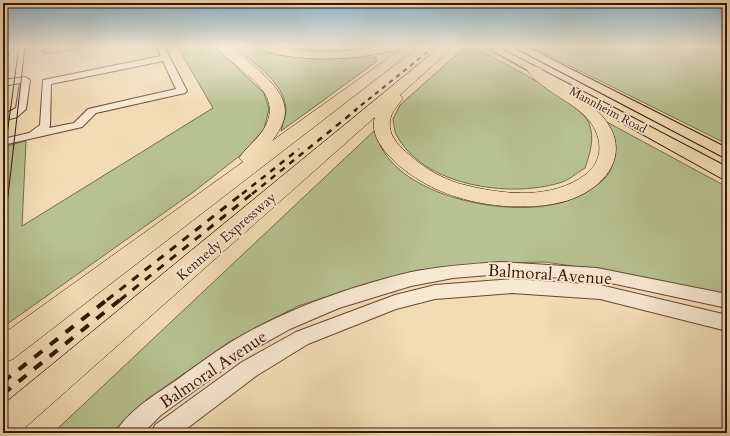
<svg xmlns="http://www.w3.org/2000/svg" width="730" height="436" viewBox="0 0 730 436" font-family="Cardo,serif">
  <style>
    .green { fill: #b7c191; stroke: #766b4c }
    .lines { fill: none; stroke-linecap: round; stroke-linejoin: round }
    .minor-casing { stroke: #654734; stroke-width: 2 }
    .major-casing { stroke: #361508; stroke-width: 2 }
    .highway-casing { stroke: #361508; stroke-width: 1 }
    .minor { fill: #f7e8d0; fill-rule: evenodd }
    .major { fill: #f2dcb6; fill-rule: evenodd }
    .highway { fill: #f2dcb6; fill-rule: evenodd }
    .tram { stroke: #361508; stroke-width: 1 }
    .rail-far3 { stroke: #361508; stroke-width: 2; stroke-dasharray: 4.5 4.5; stroke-linecap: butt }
    .rail-far2 { stroke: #361508; stroke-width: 2.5; stroke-dasharray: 6 6; stroke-linecap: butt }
    .rail-far1 { stroke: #361508; stroke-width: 3; stroke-dasharray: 8 8; stroke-linecap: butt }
    .rail { stroke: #361508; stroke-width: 4; stroke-dasharray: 10 10; stroke-linecap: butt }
    .shaded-wall { fill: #95654a; stroke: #361508 }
    .labels { text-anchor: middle; stroke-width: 3.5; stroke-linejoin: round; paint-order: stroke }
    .far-street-label { font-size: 12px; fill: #361508; stroke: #f7e8d0 }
    .street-label { font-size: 14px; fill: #361508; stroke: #f7e8d0 }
    .near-street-label { font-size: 17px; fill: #361508; stroke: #f7e8d0 }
  </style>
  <rect width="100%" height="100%" fill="#f2dcb6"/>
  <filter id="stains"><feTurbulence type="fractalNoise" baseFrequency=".005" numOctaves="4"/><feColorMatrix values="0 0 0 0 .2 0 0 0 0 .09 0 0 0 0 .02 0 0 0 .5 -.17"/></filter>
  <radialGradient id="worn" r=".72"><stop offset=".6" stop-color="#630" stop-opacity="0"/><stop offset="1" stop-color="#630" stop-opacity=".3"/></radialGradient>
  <!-- green -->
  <path class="green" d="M177,46h37l50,47 5,16 -5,20 -22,25 -50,39 -189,134v-180l23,-6 -4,85 191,-118z
    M233,46h19l23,9 39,4 62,-2v5l-95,69c1,-6 5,-14 5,-21 -1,-28 -34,-48 -53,-64z
    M276,46h104c-35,5 -70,11 -104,0z
    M466,46h6c25,14 106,53 117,77 6,16 1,30 -4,45 -8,5 -17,13 -26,15 -50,15 -137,3 -163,-49 -2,-4 -2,-10 -3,-15l7,-14z
    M530,46h197v98z
    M605,121l122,66v109l-106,-23 -76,-11 -54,1 -45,5 -73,14 -75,24 -69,36 -83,58 -35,33h-58l322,-303c12,62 116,84 169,76 17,-2 34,-8 48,-18 8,-5 17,-11 20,-22 1,-6 -5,-36 -7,-45z"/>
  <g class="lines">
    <defs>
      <path id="minor" d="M6,46h8l-8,13 -3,1v-9z
        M64,46h18l-4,2 -31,5 -4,-2 4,-2z
        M156,46h8l23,45 -2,2 -89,20 -14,14 -79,18v-6l26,-6 11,-8 3,-45 118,-24zM163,61l13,28 -88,20 -14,14 -25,5 1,-2 1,-42z
        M25,77l5,3 -4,29 -9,8 -14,4v-6l13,-7 4,-25 -17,3v-6z
        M501,262l96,6 130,26v14l-130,-28 -96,-6 -48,4 -42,8 -72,22 -49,21 -45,25 -84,61 -18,18h-27c9,-20 40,-39 58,-51 19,-14 38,-28 57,-40 52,-32 121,-56 180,-70 30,-6 60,-8 90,-10z
        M512,279l88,6 127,30v16l-127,-32 -88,-6 -77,6 -39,10 -88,35 -52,32 -75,57h-29l3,-8 87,-63 54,-30 99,-37 40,-10z"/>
      <path id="major" d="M484,46h12l231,121v12l-6,-1z
        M512,46h13l202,102v11z"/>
      <path id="highway" d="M216,46h13c18,15 58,41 56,67 -1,11 -7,20 -13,28l129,-92c-50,12 -96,14 -145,0l-2,-3c25,0 49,6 73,6 26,0 51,-6 77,-6l-1,2 3,-2h13l-406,313 -10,4v-29l240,-172 -4,-4c8,-12 21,-20 27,-33 18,-37 -34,-56 -50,-79z
        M441,46h13l-54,49 3,3c-5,8 -12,14 -13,23 -2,13 7,23 16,31 17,16 39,29 63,34 38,9 83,13 116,-11 14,-10 18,-27 11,-43 -12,-29 -51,-36 -69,-62l2,-3c3,-1 6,-1 9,0 6,3 10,11 15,15 12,8 25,14 36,22 54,41 19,91 -36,100 -55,9 -121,-5 -161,-45 -11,-11 -22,-26 -17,-42l-356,316h-16v-28z"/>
    </defs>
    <!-- minor casing -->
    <use href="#minor" class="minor-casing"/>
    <!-- major casing -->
    <use href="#major" class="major-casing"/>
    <!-- highway casing -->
    <use href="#highway" class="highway-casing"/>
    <!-- minor -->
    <use href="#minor" class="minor"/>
    <!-- major -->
    <use href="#major" class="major"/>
    <!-- highway -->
    <use href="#highway" class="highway"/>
    <!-- tram -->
    <path class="tram" d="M3,165l16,-119
      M3,240l22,-194"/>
    <!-- rail-far3 -->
    <path class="rail-far3" d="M354,111l81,-65"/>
    <!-- rail-far2 -->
    <path class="rail-far2" d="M242,194l57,-45
      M252,194l104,-84"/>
    <!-- rail-far1 -->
    <path class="rail-far1" d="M107,300l136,-107
      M120,300l133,-107"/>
    <!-- rail -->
    <path class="rail" d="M3,382l105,-83
      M3,394l118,-95"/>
  </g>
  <!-- shaded-wall -->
  <path class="shaded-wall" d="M3,97l1,1 -1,8z"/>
  <!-- sky -->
  <linearGradient id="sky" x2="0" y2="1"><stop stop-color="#89b7d1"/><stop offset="0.43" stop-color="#f9efde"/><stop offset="1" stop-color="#f9efde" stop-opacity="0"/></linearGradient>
  <rect width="730" height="107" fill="url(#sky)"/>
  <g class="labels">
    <!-- far-street labels -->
    <g class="far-street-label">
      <text transform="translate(608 110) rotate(28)" y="4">Mannheim Road</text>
    </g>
    <!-- street labels -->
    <g class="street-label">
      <text transform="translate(226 236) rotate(-41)" y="5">Kennedy Expressway</text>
    </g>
    <!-- near-street labels -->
    <g class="near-street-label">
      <text transform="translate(550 274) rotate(4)" y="6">Balmoral Avenue</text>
      <text transform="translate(213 369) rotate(-34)" y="6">Balmoral Avenue</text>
    </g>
  </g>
  <!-- margin -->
  <rect width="730" height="436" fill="none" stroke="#f2dcb6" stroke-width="16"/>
  <rect x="4" y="4" width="722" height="428" fill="none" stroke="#361508" stroke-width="2"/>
  <rect x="8" y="8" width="714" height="420" fill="none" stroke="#361508"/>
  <rect width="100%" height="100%" filter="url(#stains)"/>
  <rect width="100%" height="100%" fill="url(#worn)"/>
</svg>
